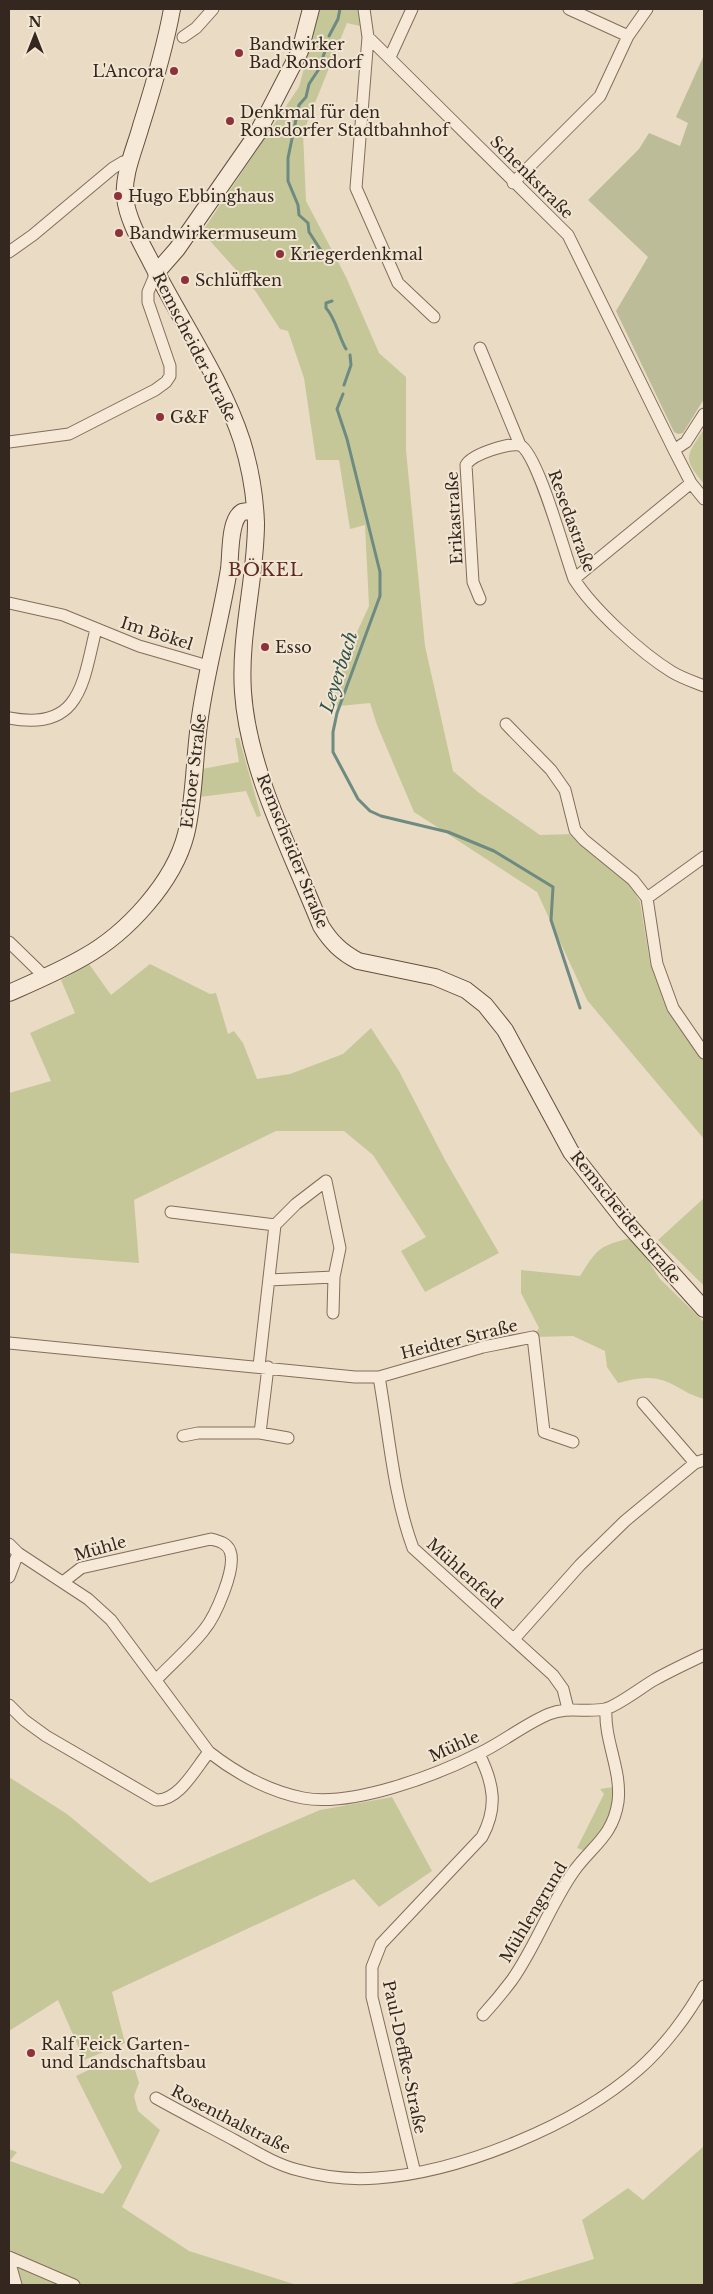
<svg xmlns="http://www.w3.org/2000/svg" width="713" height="2294" viewBox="0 0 713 2294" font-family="'Libre Baskerville',serif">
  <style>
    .green { fill: #c6c799 }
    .cemetery { fill: #bcbd98 }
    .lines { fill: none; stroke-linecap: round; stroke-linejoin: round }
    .stream { stroke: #6d8b81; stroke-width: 3 }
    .street-casing { stroke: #836d5c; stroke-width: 13 }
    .secondary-casing { stroke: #654f3f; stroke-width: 18 }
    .street { stroke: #f6e9d7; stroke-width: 11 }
    .secondary { stroke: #f6e9d7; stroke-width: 16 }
    .poi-dot { fill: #8d313b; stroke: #f2e6d3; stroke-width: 2 }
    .labels { text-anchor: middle; stroke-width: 4; stroke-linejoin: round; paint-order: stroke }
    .poi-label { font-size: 16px; fill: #34271f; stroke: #f2e6d3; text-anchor: start }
    .street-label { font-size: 16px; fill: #34271f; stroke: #f2e6d3 }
    .neighbourhood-label { font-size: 18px; letter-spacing: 1px; fill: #5d2922; stroke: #f2e6d3 }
    .water-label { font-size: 18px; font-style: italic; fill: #2f534d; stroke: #f2e6d3 }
  </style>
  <rect width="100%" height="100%" fill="#eadbc4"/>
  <!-- green -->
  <path class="green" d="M320,9h39l1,17 -13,-3 -44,110 3,68 40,76 33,76 27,24v73l19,196 28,125 25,21 62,43 34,-1 55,48 11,20 10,61 18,49 36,49v78l-117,-139 -50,-108 -123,-80 -37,-87 -7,-22 -41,4 23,-64 17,-37 -4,-81 -15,4 -11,-69h-23l-12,-82 -16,-47 -8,-2 -24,-37 -54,-60 97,-145z
    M704,429v55c-22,-27 -18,-27 0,-55z
    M235,738h4l22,78 -4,1 -11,-26 -46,6 2,-28 37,-7z
    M89,964l22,31 39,-31 60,30 6,-1 12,41 6,-3 9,12 14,36 33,-5 53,-20 28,-26 28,43 46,89 54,93 -74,39 -24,-41 25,-14 -53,-82 -29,-24h-68l-142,69 5,63 -130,-10v-160l42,-12 -21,-48 45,-20 -14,-33z
    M704,1198v88l-46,-46z
    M633,1237l27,42 44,43v77c-16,-4 -24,-12 -39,-18 -15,-6 -32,-2 -47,2l-11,-16 -2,-16 -32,-15 -40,1 6,-9 -18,-35v-23l59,6c19,-30 19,-29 53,-39z
    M9,1777l58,37 83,69 170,-73 72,-13 40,74 -53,36 -25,-28 -242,113 13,51 -41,17 -26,-60 -49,31z
    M613,1787c1,26 -11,43 -25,65l-11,-4 27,-54 -4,-5z
    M112,2059l17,3 6,8 4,13 -5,13 4,15 22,19 -38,77 67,44 108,34h-288v-136l8,3 -7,9 93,33 19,-27 -46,-91z
    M704,2146v139h-196l86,-26 -12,-39 46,-32 15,12z"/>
  <!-- cemetery -->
  <path class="cemetery" d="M704,55v344l-21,34 -5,1 -4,-2 -58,-121 32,-54 -60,-57 51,-51 10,-16 31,13 8,-23 -12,-6z"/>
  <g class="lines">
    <!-- stream -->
    <path class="stream" d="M329,36l9,-17 2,-10
      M322,252l-13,-20 -1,-9 -9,-8 -1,-10 -10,-24v-23l11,-53 7,-8 3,-13 10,-15 9,-27
      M332,301l-6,2v5c10,11 12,27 20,41
      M344,385l7,-20 -1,-10
      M343,394l-6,15 10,30 33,133v24l-43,117 -4,19v20l25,47 12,12 11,5 67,16 46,19 59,36 -2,33 29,88"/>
    <defs>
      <path id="street" d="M364,9l4,28 -12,151 42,95 36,34
        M569,9l59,27
        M183,37l13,-9 17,-19
        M368,37l200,198 106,215 17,33 13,16
        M390,57l22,-48
        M513,183l87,-87 28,-60 19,-27
        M9,252l24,-17 80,-67 10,-6 8,-1
        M480,348l40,97c18,9 45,110 54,134 19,30 67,74 98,93 10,6 22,10 32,14
        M9,442l60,-8 86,-44 11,-8 4,-6v-10l-22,-64v-10l8,-19
        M674,450l12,-8 18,-28
        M574,579l117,-96
        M480,599l-7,-17 -7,-117c6,-11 42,-22 54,-20
        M9,603l54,12 76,31 69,20
        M9,718c72,14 74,-36 87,-89
        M506,724l45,46 14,20 10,40 9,10 49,40 14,18 10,66 16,44 31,45
        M647,898l57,-41
        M9,942l35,34
        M171,1212l104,13
        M269,1280l65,-3 -1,36
        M9,1343l346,34h24l104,-30 50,-10 11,95 29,10
        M259,1366l16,-141 21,-21 30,-23 14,67 -6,29
        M268,1367l-8,66 28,5
        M379,1377c10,56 14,117 34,171l140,127 10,14 5,20
        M643,1403l52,60
        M183,1436l15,-3h62
        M9,1544l9,9 70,46 23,21 98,132c27,21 59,39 94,46 49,9 132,-22 177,-45 23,-11 45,-29 69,-39 19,-8 37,-1 56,-5 11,-2 37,-22 49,-29 16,-9 33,-17 50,-25
        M9,1577l9,-24
        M63,1582l18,-14 130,-29c8,2 16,4 19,12 7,17 -15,66 -26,79 -14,18 -33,34 -48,50
        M514,1639l66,-74 45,-44 70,-58 9,-3
        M9,1705l15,15 22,16 110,64c23,1 39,-31 53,-48
        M483,2015c10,-11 20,-23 29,-35 24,-34 38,-75 62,-109 18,-25 39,-35 44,-69 4,-32 -14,-61 -12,-93
        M156,2098c27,15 54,29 80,43 20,11 41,24 62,29 25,7 52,10 79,8 84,-6 199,-53 262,-109 25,-22 49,-54 65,-83
        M415,2173l-43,-176v-30l9,-23 101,-107c16,-30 12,-53 -3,-83
        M9,2257l65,28
        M9,2260l7,25"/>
      <path id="secondary" d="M172,9c-7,39 -19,79 -31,117 -6,22 -18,48 -16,71 2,21 15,44 25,63 30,60 71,117 92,181 8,26 13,54 14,82 0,56 -17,112 -13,169 5,78 49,161 78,234 10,16 20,26 37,35l77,16 31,13 19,15 20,25 66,122 54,69 79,88
        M156,273l21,-24 80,-115 43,-83 11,-42
        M9,993c25,-11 51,-22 75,-36 43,-24 90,-75 102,-123 9,-36 8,-79 14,-117 7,-50 21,-98 29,-148 2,-16 0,-49 13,-57l13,-2"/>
    </defs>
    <!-- street casing -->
    <use href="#street" class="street-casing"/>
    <!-- secondary casing -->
    <use href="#secondary" class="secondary-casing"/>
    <!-- street -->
    <use href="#street" class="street"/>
    <!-- secondary -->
    <use href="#secondary" class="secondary"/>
  </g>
  <!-- markers -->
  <g class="poi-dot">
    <circle cx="239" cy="53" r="5"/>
    <circle cx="174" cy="71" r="5"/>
    <circle cx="230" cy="121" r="5"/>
    <circle cx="118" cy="196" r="5"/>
    <circle cx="119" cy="233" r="5"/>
    <circle cx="280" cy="254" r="5"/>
    <circle cx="185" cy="280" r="5"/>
    <circle cx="160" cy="417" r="5"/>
    <circle cx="265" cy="647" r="5"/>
    <circle cx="31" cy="2053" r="5"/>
  </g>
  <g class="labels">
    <!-- poi labels -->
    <g class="poi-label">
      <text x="249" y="50">Bandwirker<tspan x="249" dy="18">Bad Ronsdorf</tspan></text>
      <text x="164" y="77" text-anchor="end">L'Ancora</text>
      <text x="240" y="118">Denkmal für den<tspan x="240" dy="18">Ronsdorfer Stadtbahnhof</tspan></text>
      <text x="128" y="202">Hugo Ebbinghaus</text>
      <text x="129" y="239">Bandwirkermuseum</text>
      <text x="290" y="260">Kriegerdenkmal</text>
      <text x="195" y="286">Schlüffken</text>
      <text x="170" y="423">G&amp;F</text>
      <text x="275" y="653">Esso</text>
      <text x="41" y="2050">Ralf Feick Garten-<tspan x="41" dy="18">und Landschaftsbau</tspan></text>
    </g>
    <!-- street labels -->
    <g class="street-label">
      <text transform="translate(532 177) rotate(45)" y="6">Schenkstraße</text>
      <text transform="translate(195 347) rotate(63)" y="6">Remscheider Straße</text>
      <text transform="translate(454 518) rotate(-93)" y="6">Erikastraße</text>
      <text transform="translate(572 521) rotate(70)" y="6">Resedastraße</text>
      <text transform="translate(157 633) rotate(18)" y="6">Im Bökel</text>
      <text transform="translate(193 771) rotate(-83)" y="6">Echoer Straße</text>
      <text transform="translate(293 851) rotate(68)" y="6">Remscheider Straße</text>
      <text transform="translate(626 1217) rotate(51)" y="6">Remscheider Straße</text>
      <text transform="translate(459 1339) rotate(-14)" y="6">Heidter Straße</text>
      <text transform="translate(100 1548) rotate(-16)" y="6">Mühle</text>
      <text transform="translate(465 1573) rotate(42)" y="6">Mühlenfeld</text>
      <text transform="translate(454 1746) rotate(-24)" y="6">Mühle</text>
      <text transform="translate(533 1912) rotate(-59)" y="6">Mühlengrund</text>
      <text transform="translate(405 2057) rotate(78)" y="6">Paul-Deffke-Straße</text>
      <text transform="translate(231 2119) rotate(27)" y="6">Rosenthalstraße</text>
    </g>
    <!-- neighbourhood labels -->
    <g class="neighbourhood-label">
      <text x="266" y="576">BÖKEL</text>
    </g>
    <!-- water labels -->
    <g class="water-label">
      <text transform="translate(339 672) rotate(-72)" y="6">Leyerbach</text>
    </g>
  </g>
  <!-- border -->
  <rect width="713" height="2294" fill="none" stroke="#34271f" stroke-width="20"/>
  <!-- north arrow -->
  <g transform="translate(35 35)" stroke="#f2e6d3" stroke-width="4" paint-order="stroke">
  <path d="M0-4L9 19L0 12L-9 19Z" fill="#34271f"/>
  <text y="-8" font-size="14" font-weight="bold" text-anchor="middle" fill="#34271f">N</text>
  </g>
</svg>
